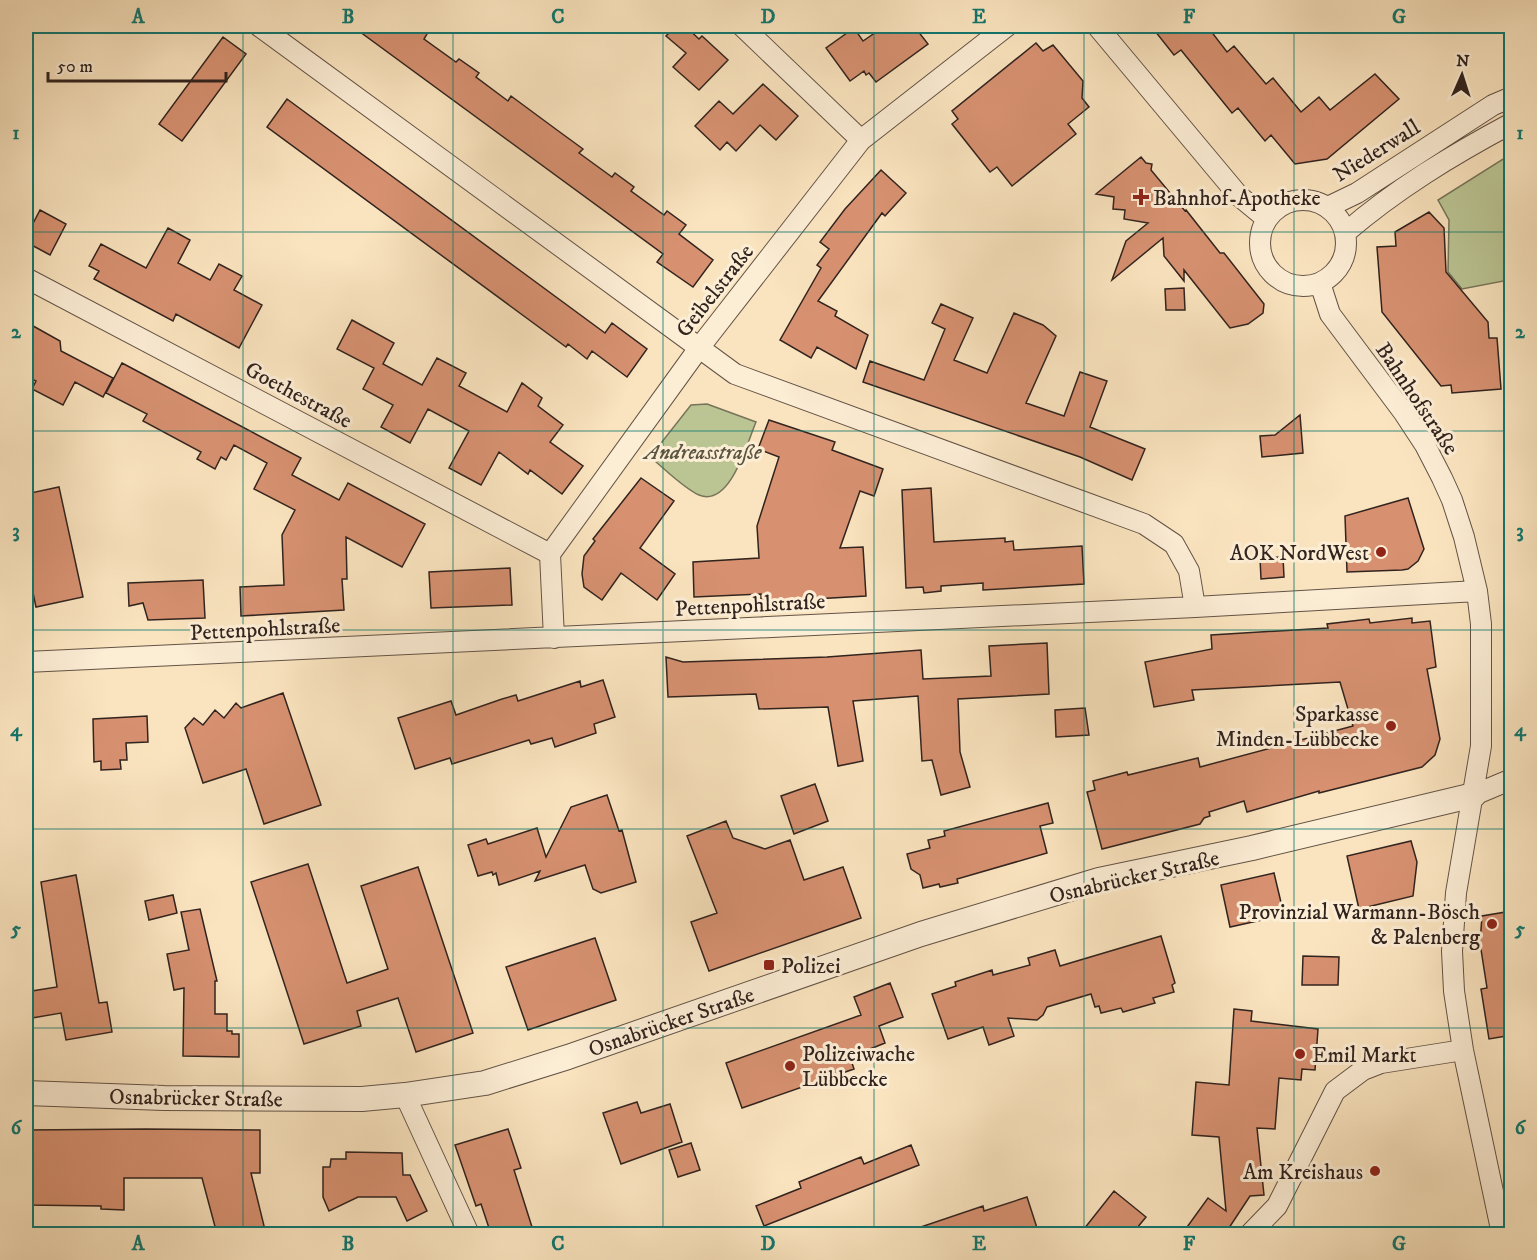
<svg xmlns="http://www.w3.org/2000/svg" width="1537" height="1260" viewBox="0 0 1537 1260" font-family="'IM FELL DW Pica',serif">
  <style>
    .green { fill: #bbc594; stroke: #767459; stroke-width: 1.5 }
    .building { fill: #d79171; stroke: #31231e; stroke-width: 1.5 }
    .lines { fill: none; stroke-linecap: round; stroke-linejoin: round }
    .minor-casing { stroke: #635346; stroke-width: 22 }
    .tertiary-casing { stroke: #635346; stroke-width: 26 }
    .minor { stroke: #fcedd5; stroke-width: 20 }
    .tertiary { stroke: #fcedd5; stroke-width: 24 }
    .grid { fill: none; stroke: #0f766e; stroke-width: 1.5; stroke-opacity: 0.55 }
    .poi-dot { fill: #8f2418; stroke: #fcedd5; stroke-width: 2 }
    .labels { text-anchor: middle; stroke-width: 6; stroke-linejoin: round; paint-order: stroke }
    .street-label { font-size: 22px; fill: #31231e; stroke: #fcedd5 }
    .poi-label { font-size: 22px; fill: #31231e; stroke: #fcedd5; text-anchor: start }
    .park-label { font-size: 22px; font-style: italic; fill: #5a5441; stroke: #fcedd5 }
    .neatline { fill: none; stroke: #0f766e; stroke-width: 2 }
    .grid-label { font-size: 20px; text-anchor: middle; font-weight: bold; fill: #0f766e }
  </style>
  <rect width="100%" height="100%" fill="#fae4bf"/>
  <filter id="stains"><feTurbulence type="fractalNoise" baseFrequency=".00333" numOctaves="4"/><feColorMatrix values="0 0 0 0 .2 0 0 0 0 .09 0 0 0 0 .02 0 0 0 .5 -.17"/></filter>
  <radialGradient id="worn" r=".72"><stop offset=".6" stop-color="#630" stop-opacity="0"/><stop offset="1" stop-color="#630" stop-opacity=".3"/></radialGradient>
  <!-- green -->
  <path class="green" d="M1511,154l1,86 -3,15v25l-47,9 -14,-17 1,-52 -11,-20z
    M707,404l49,18c-9,21 -26,86 -57,73 -16,-7 -35,-27 -49,-38l41,-52z"/>
  <!-- building -->
  <path class="building" d="M352,26h63l12,8 -3,5 32,23 3,-3 20,14 -3,4 32,24 3,-5 46,34 26,19 -4,4 33,24 3,-4 19,14 -3,4 33,24 3,-4 19,14 -7,9 34,26 -20,27 -36,-25 6,-8z
    M676,26h9l14,13 3,-3 26,24 -29,30 -26,-23 13,-14 -20,-17z
    M885,26h29l14,18 -52,38 -7,-9 -3,2 -2,-4 -14,10 -24,-33 28,-20 9,13z
    M1151,26h56l20,26 7,-6 32,38 7,-6 28,34 18,-15 11,13 45,-36 24,25 -72,60 -32,5 -24,-29 -6,6 -27,-33 -6,5 -51,-63 -7,5z
    M223,37l23,17 -64,87 -23,-17z
    M1036,43l7,8 10,-6 30,36 -1,17 7,9 -21,17 8,10 -64,52 -15,-19 -7,5 -38,-48 6,-5 -6,-8z
    M763,84l35,32 -22,24 -16,-15 -24,26 -9,-9 -7,8 -25,-24 24,-25 14,13z
    M287,99l318,234 7,-10 35,26 -20,28 -35,-26 -5,8 -19,-15 -2,3 -299,-220z
    M1141,157l5,6 6,1 -1,6 34,41 1,-1 34,43h4l40,51 -1,9 -15,11 -18,4 -46,-58v11l-20,-25 -1,-18 -51,42 14,-39 22,-18 -24,-4 1,-9 -12,-1 1,-12 -18,-3z
    M881,170l25,23 -21,23 -3,-3 -64,88 19,10 -2,5 33,19 -12,34 -39,-22 -6,11 -31,-18 41,-72 -4,-3 12,-16 -9,-7 25,-33z
    M40,210l26,14 -16,31 -24,-13v-5z
    M1429,212l15,16 2,44 42,50 1,16h8l4,51 -49,4 -1,-8 -10,1 -59,-74 -5,-65 19,-1 -1,-14z
    M168,228l22,12 -12,23 32,17 9,-16 23,12 -8,14 28,15 -23,43 -63,-34 -3,7 -79,-42 5,-8 -10,-5 12,-22 45,24z
    M1184,288l1,22h-19l-1,-21z
    M941,304l32,14 -19,42 33,13 27,-60 29,12 13,11 -30,67 38,13 16,-44 27,9 -17,46 55,22 -13,31 -52,-23 -217,-75 7,-21 54,19 21,-51 -13,-6z
    M352,320l42,23 -11,21 39,21 15,-27 29,15 -7,13 48,26 15,-29 20,15 -4,8 25,19 -13,17 33,24 -21,28 -32,-24 -2,4 -29,-22 -18,33 -32,-17 20,-37 -41,-22 -18,34 -29,-16 12,-22 -30,-16 11,-21 -37,-19z
    M26,322l34,19 1,10 52,27 -10,19 -28,-15 -12,23 -31,-16 4,-8 -10,-5z
    M122,363l179,95 -9,17 47,25 9,-17 77,41 -23,43 -56,-30 1,42h-5l2,31 -103,6 -1,-29 44,-2 -2,-50 13,-25 -41,-21 13,-26 -33,-18 -8,15 -5,-3 -6,12 -18,-10 4,-7 -58,-31 4,-7 -41,-21z
    M1300,415l3,38 -41,4 -2,-21 15,-1z
    M769,420l66,22 -3,8 51,19 -9,27 -14,-5 -20,57 23,-1 3,49 -105,6v-8l-67,3 -1,-35 66,-4 -2,-32 22,-69 -21,-8z
    M641,478l33,23 -34,47 35,26 -18,26 -36,-27 -19,27 -18,-13 -2,-13 2,-18 11,-15 -2,-2z
    M59,487l24,110 -47,10 -10,-48v-65z
    M931,488l3,54 71,-4v4l8,-1 1,9 68,-4 2,38 -101,6v-7l-42,3v5l-17,2 -1,-6 -17,1 -4,-98z
    M1408,498l16,51 -6,12 -10,8 -6,1 -55,2 -2,-56z
    M1283,557l1,20 -23,2 -1,-21z
    M510,568l2,37 -81,3 -2,-36z
    M203,580l2,38 -57,2 -5,-17 -14,3 -1,-23z
    M1412,618v5l18,-2 6,46 -9,2 13,70 -5,16 -13,12 -103,26v-2l-72,21 -3,-11 -35,11 1,4 -6,2 -4,6 -98,25 -15,-57 8,-2 -2,-9 34,-9 1,3 70,-17 2,9 153,-41 -13,-44 -148,8 2,10 -40,7 -9,-45 67,-13 -1,-14 117,-7 -1,-4 42,-5 1,4z
    M1047,643l2,51 -91,5 2,53 10,35 -29,8 -9,-35 -10,1 -4,-65 -65,5 10,60 -25,5 -10,-59 -69,2 -3,-15 -88,3 -2,-40 17,5 144,-5 94,-7 2,29 68,-3 -2,-30z
    M603,680l12,37 -21,7 2,9 -41,14 -3,-9 -21,6 -2,-4 -77,24 -2,-6 -35,11 -17,-51 53,-17 5,14 46,-16 14,-4 2,6 62,-20 1,6z
    M283,693l38,112 -57,19 -18,-55 -43,14 -18,-55 9,-10 9,7 12,-15 9,8 12,-15 5,5z
    M1085,708l4,27 -33,2 -1,-27z
    M147,716l1,26 -22,1 1,17h-7l1,9 -20,1v-9l-7,1 -1,-43z
    M815,784l13,37 -34,13 -13,-38z
    M607,795l12,36 3,-1 14,52 -35,11 -8,-4 -8,-24 -50,16 5,-10 -41,14 -3,-12 -3,2 -1,-3 -14,4 -10,-31 18,-6 2,5 49,-16 9,29 25,-50z
    M1048,803l5,20 -13,3 7,27 -90,26 1,4 -18,4 -1,-3 -16,4 -3,-13 -9,-6 -4,-15 23,-6 -2,-8 17,-4 -1,-5z
    M726,821l7,17 32,11 25,-9 14,40 39,-13 18,51 -152,53 -18,-49 26,-9 -30,-77z
    M1411,841l6,21 -4,34 -54,13 -12,-53z
    M308,864l39,119 41,-14 -27,-83 57,-19 55,166 -57,19 -18,-54 -41,13 4,15 -57,18 -53,-162z
    M1274,873l10,42 -54,12 -9,-42z
    M76,875l23,128 8,-1 5,30 -46,8 -5,-27 -35,6v-27l31,-5 -16,-105z
    M173,895l4,18 -28,7 -4,-19z
    M200,909l17,72h-2v33h12v17h5v3h7v23l-56,-1 1,-68 -10,2 -7,-36 22,-4 -8,-38z
    M1512,911v124l-23,4 -8,-50 6,-1 -7,-45 2,-27z
    M1161,936l14,47 -3,2 2,7 -21,6 2,5 -32,9 -2,-4 -20,5 -2,-7 -4,1 -4,-13 -44,13 -4,8 -6,5 -29,-2 6,18 -25,9 -6,-18 -35,12 -16,-45 24,-8 -1,-4 37,-12 1,5 37,-10 -2,-7 27,-8 5,16z
    M595,938l21,62 -88,30 -22,-63z
    M1303,956l36,1 -1,28h-36z
    M890,983l13,34 -24,9 6,17 -35,14 4,12 -112,39 -16,-45 135,-48 -7,-18z
    M1234,1009l18,2 -1,10 67,8 -3,41 -13,-1 -1,11 -22,-2 -4,51 -18,-1 7,67 -14,1 -25,38h-43l26,-36 18,13 -7,-74 -27,-2 4,-53 33,3z
    M637,1102l4,11 29,-9 12,38 -61,22 -18,-51z
    M146,1129l114,1v43h-9l15,61h-49l-15,-56h-78v32l-23,-1v-3l-75,-1v-75z
    M508,1129l13,39 -7,2 18,57 -21,7h-20l-10,-30 -5,2 -21,-61z
    M691,1143l9,27 -22,7 -9,-27z
    M911,1145l8,20 -155,61 -8,-20 45,-18 -2,-6 62,-25 3,7z
    M346,1152l56,1 1,22h7l17,36 -20,10 -11,-24h-38l-29,14 -6,-14v-30h7l1,-8h15z
    M1114,1191l32,26 -14,17h-52z
    M1027,1197l12,37h-129l-1,-3 74,-25 1,5z"/>
  <g class="lines">
    <defs>
      <path id="minor" d="M259,26l476,348 409,150 30,20 15,27 6,36
        M742,26l119,114
        M1097,26l142,170 28,23
        M1260 243a43 43 0 1 1 86 0a43 43 0 1 1-86 0Z
        M1328,207l29,-14 136,-88 19,-8
        M1345,233c51,-44 107,-78 167,-110
        M26,278l524,276
        M1320,283l10,31 74,99 21,32 17,33 10,22 12,37 13,54 4,33v122l-25,147 -4,58 2,40 9,59 39,184
        M554,638l-4,-84 149,-206 162,-208 146,-114
        M26,662l1169,-55 282,-16
        M1474,795l38,-16
        M405,1095l64,139
        M1250,1234l27,-28 58,-115 28,-21 18,-7 82,-13"/>
      <path id="tertiary" d="M26,1093l138,5 198,1 43,-4 80,-12 83,-26 353,-123 178,-54 153,-32 222,-53"/>
    </defs>
    <!-- minor casing -->
    <use href="#minor" class="minor-casing"/>
    <!-- tertiary casing -->
    <use href="#tertiary" class="tertiary-casing"/>
    <!-- minor -->
    <use href="#minor" class="minor"/>
    <!-- tertiary -->
    <use href="#tertiary" class="tertiary"/>
  </g>
  <!-- grid -->
  <path class="grid" d="M243,26v1208M453,26v1208M663,26v1208M874,26v1208M1084,26v1208M1294,26v1208M26,232h1486M26,431h1486M26,630h1486M26,829h1486M26,1028h1486"/>
  <!-- markers -->
  <g class="poi-dot">
    <path d="M1138 188h6v6h6v6h-6v6h-6v-6h-6v-6h6z"/>
    <circle cx="1381" cy="552" r="6"/>
    <circle cx="1391" cy="726" r="6"/>
    <circle cx="1492" cy="924" r="6"/>
    <rect x="763" y="959" width="12" height="12" rx="3"/>
    <circle cx="1300" cy="1054" r="6"/>
    <circle cx="790" cy="1066" r="6"/>
    <circle cx="1375" cy="1171" r="6"/>
  </g>
  <g class="labels">
    <!-- street labels -->
    <g class="street-label">
      <text transform="translate(1376 150) rotate(-32)" y="8">Niederwall</text>
      <text transform="translate(714 290) rotate(-52)" y="8">Geibelstraße</text>
      <text transform="translate(299 394) rotate(28)" y="8">Goethestraße</text>
      <text transform="translate(1418 398) rotate(56)" y="8">Bahnhofstraße</text>
      <text transform="translate(750 604) rotate(-3)" y="8">Pettenpohlstraße</text>
      <text transform="translate(265 628) rotate(-3)" y="8">Pettenpohlstraße</text>
      <text transform="translate(1134 876) rotate(-13)" y="8">Osnabrücker Straße</text>
      <text transform="translate(671 1021) rotate(-19)" y="8">Osnabrücker Straße</text>
      <text transform="translate(196 1097) rotate(1)" y="8">Osnabrücker Straße</text>
    </g>
    <!-- poi labels -->
    <g class="poi-label">
      <text x="1153" y="205">Bahnhof-Apotheke</text>
      <text x="1369" y="560" text-anchor="end">AOK NordWest</text>
      <text x="1379" y="721" text-anchor="end">Sparkasse<tspan x="1379" dy="25">Minden-Lübbecke</tspan></text>
      <text x="1480" y="919" text-anchor="end">Provinzial Warmann-Bösch<tspan x="1480" dy="25">&amp; Palenberg</tspan></text>
      <text x="781" y="973">Polizei</text>
      <text x="802" y="1061">Polizeiwache<tspan x="802" dy="25">Lübbecke</tspan></text>
      <text x="1312" y="1062">Emil Markt</text>
      <text x="1363" y="1179" text-anchor="end">Am Kreishaus</text>
    </g>
    <!-- park labels -->
    <g class="park-label">
      <text x="703" y="459">Andreasstraße</text>
    </g>
  </g>
  <!-- margin -->
  <rect width="1537" height="1260" fill="none" stroke="#fae4bf" stroke-width="66"/>
  <!-- north arrow -->
  <g transform="translate(1462 75) rotate(3)" stroke="#fcedd5" stroke-width="4.5" paint-order="stroke">
  <path d="M0-4.5L10 22L0 15L-10 22Z" fill="#31231e"/>
  <text y="-9" font-size="16" font-weight="bold" text-anchor="middle" fill="#31231e">N</text>
  </g>
  <!-- scale -->
  <path d="M48 72v9h178v-9" fill="none" stroke="#31231e" stroke-width="3"/>
  <text x="57" y="72" font-size="18" fill="#31231e" stroke="#fcedd5" stroke-width="4.5" paint-order="stroke">50 m</text>
  <rect x="33" y="33" width="1471" height="1194" class="neatline"/>
  <g class="grid-label">
    <text x="138" y="23">A</text>
    <text x="348" y="23">B</text>
    <text x="558" y="23">C</text>
    <text x="768" y="23">D</text>
    <text x="979" y="23">E</text>
    <text x="1189" y="23">F</text>
    <text x="1399" y="23">G</text>
    <text x="16" y="139">1</text>
    <text x="1520" y="139">1</text>
    <text x="16" y="338">2</text>
    <text x="1520" y="338">2</text>
    <text x="16" y="537">3</text>
    <text x="1520" y="537">3</text>
    <text x="16" y="736">4</text>
    <text x="1520" y="736">4</text>
    <text x="16" y="935">5</text>
    <text x="1520" y="935">5</text>
    <text x="16" y="1134">6</text>
    <text x="1520" y="1134">6</text>
    <text x="138" y="1250">A</text>
    <text x="348" y="1250">B</text>
    <text x="558" y="1250">C</text>
    <text x="768" y="1250">D</text>
    <text x="979" y="1250">E</text>
    <text x="1189" y="1250">F</text>
    <text x="1399" y="1250">G</text>
  </g>
  <rect width="100%" height="100%" filter="url(#stains)"/>
  <rect width="100%" height="100%" fill="url(#worn)"/>
</svg>
